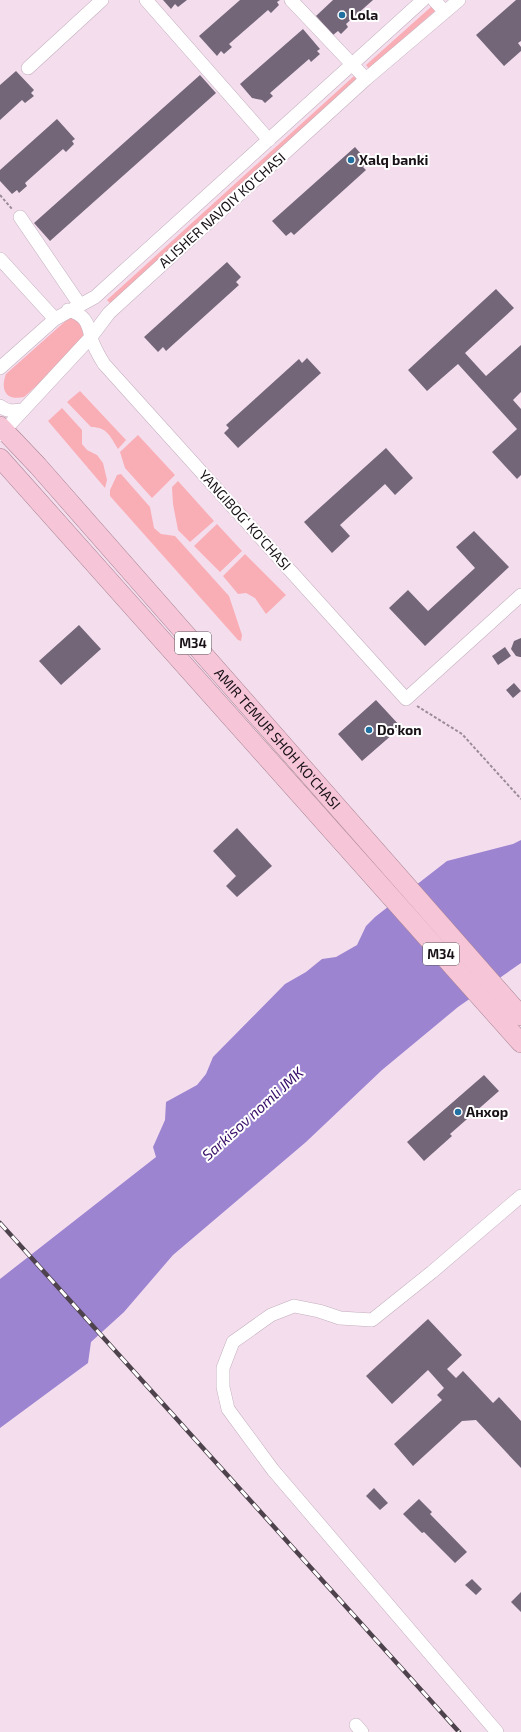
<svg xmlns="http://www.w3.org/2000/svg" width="521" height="1732" viewBox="0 0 521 1732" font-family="'Exo 2',sans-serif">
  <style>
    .green { fill: #f9adb4 }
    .water { fill: #9c84d1 }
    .building { fill: #736678 }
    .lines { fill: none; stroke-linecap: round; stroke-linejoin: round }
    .minor-casing { stroke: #c4afbe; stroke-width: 14 }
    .highway-casing { stroke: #a88694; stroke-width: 20 }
    .path { stroke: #9b8b97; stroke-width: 2; stroke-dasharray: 3 2; stroke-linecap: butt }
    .minor { stroke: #fff; stroke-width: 13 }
    .highway { stroke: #f6c5d7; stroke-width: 19 }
    .rail-casing { stroke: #4e434c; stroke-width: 4.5 }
    .rail { stroke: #fff; stroke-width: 3; stroke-dasharray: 9; stroke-linecap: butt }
    .poi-dot { fill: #2071a2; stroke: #fff; stroke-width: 1.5 }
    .labels { text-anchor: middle; stroke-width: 4; stroke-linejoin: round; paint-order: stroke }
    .shield { fill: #fff; stroke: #5d585d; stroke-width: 1 }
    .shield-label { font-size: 13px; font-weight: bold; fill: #181117 }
    .poi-label { font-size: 14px; font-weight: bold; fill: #181117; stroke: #fff; text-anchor: start }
    .street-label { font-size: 14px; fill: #181117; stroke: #fff }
    .water-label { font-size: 15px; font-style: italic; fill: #380e6a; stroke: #fff }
  </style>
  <rect width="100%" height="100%" fill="#f4deee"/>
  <!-- green -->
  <path class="green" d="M432,6l4,4 -67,59 -3,-4z
    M354,76l3,4 -246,224 -4,-4z
    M82,315l8,23 -66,59c-18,4 -24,-7 -18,-23l64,-57z
    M80,391l46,49 -8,9c-8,-13 -11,-22 -27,-22l-24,-25z
    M62,408l20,22v14l5,6 10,5 6,8 4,17 -2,8 -57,-67z
    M138,435l37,40 -23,23 -27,-30 -5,-16z
    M121,474l29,33 4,21 7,6 14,2 54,60 13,39 -1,6 -3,-1 -128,-144v-6l7,-15z
    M178,481l36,40 -24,21 -12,-12 -5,-26 -1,-17z
    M217,524l25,27 -22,21 -26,-26z
    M245,554l41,41 -20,19 -11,-16 -9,-5 -8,1 -15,-18z"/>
  <!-- water -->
  <path class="water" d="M521,840v123l-63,44 -76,63 -76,72 -133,113 -49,57 -33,30 -3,21 -88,65v-149l156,-122 -3,-10 12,-27 1,-18 31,-17 9,-11 7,-17 72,-73 21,-12 16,-13 14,-2 21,-12 9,-19 9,-9 72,-56 66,-17z"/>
  <!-- building -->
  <path class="building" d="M163,0h24l-9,7 -3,-3 -4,5z
    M240,0h40l-3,2 2,3 -8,8 -3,-3 -39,34 3,3 -8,7 -3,-3 -4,5 -18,-20z
    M333,0h40l-27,24 2,3 -7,7 -3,-3 -5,4 -17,-19z
    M516,0h5v41l-3,2 3,4v4l-17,15 -28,-31z
    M303,29l17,20 -3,2 3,3 -9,8 -2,-3 -39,34 3,3 -8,7 -3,-3 -10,-2 -12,-14z
    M16,71l18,19 -3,3 3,3 -9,7 -3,-3 -22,20v-35z
    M200,75l16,18 -166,148 -16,-18z
    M57,119l18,20 -3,2 2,3 -8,8 -3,-3 -38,34 2,3 -8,7 -2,-3 -5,4 -12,-13v-11z
    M355,147l13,15 -5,5 3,3 -72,65 -3,-3 -5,4 -14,-15z
    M227,262l14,15 -5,5 3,3 -73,66 -3,-4 -5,5 -14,-15z
    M496,289l18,19 -49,45 21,23 35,-31v47l-8,8 8,9v66l-4,4 -25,-27 25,-23 -59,-65 -31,27 -19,-21z
    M307,358l14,15 -83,75 -14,-15 5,-5 -3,-3 73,-66 3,4z
    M386,448l27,30 -18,17 -10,-11 -45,41 10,11 -18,17 -28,-31z
    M474,531l35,36 -84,79 -36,-38 19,-18 20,21 47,-43 -19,-21z
    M79,625l22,24 -40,36 -22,-24z
    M521,638v19h-1l-4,-1 -5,-7 3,-8z
    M505,647l6,9 -13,9 -6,-9z
    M514,683l7,8 -8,7 -7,-8z
    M376,700l25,27 -39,34 -24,-27z
    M237,828l35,38 -35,31 -11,-11 10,-10 -23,-25z
    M484,1075l15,16 -49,43 2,2 -28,25 -17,-19z
    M428,1319l34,36 -15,14 9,9 7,-7 30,32 6,-6 22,24v47l-45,-48 -14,1 -49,45 -19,-22 48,-44 -5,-5 7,-7 -16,-18 -36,34 -26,-28z
    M374,1488l14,15 -8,7 -14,-14z
    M419,1499l13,13 -2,2 37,38 -12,11 -31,-31 -2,1 -19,-19z
    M472,1579l10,10 -6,6 -11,-10z
    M521,1592v20l-10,-10z"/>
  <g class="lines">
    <defs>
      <path id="minor" d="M146,0l123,140
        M291,0l75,79
        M434,0l11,12
        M28,68l74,-68
        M20,217l60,88
        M0,259l55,60
        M68,310c17,5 20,12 23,28 3,9 8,18 13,26l302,335 115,-104
        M0,368l55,-49 40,-22 328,-297
        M0,406c7,6 14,5 22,4
        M0,435l91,-98 18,-24 257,-234 93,-79
        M356,1725l6,7
        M497,1732l-224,-262 -45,-61 -5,-22v-19l10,-26 38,-27 23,-9 25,5 21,7 32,2 60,-48 89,-76"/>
      <g id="highway">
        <path id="s1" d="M0,426l38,40 483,550"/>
        <path d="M0,458l521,585"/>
      </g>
    </defs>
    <!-- minor casing -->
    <use href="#minor" class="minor-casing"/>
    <!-- highway casing -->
    <use href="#highway" class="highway-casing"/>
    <!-- path -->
    <path class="path" d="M0,195l12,14
      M417,706l45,28 59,65"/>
    <!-- minor -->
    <use href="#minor" class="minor"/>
    <!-- highway -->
    <use href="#highway" class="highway"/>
    <defs>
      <path id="rail" d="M0,1223l459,509"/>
    </defs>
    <!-- rail casing -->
    <use href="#rail" class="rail-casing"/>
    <!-- rail -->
    <use href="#rail" class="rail"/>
  </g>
  <!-- markers -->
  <g class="poi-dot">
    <circle cx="342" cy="15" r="4"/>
    <circle cx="351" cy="160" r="4"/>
    <circle cx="369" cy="730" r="4"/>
    <circle cx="458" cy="1112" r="4"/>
  </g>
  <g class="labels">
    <!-- shield labels -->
    <g class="shield">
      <rect x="175" y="632" width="36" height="22" rx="3"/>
      <rect x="423" y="943" width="36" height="22" rx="3"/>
    </g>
    <g class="shield-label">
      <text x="193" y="648">M34</text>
      <text x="441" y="959">M34</text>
    </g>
    <!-- poi labels -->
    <g class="poi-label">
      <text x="350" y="20">Lola</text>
      <text x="359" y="165">Xalq banki</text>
      <text x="377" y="735">Do'kon</text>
      <text x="466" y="1117">Анхор</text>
    </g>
    <!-- street labels -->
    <g class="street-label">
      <text transform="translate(222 210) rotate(-42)" y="5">ALISHER NAVOIY KO'CHASI</text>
      <text transform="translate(245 520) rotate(48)" y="5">YANGIBOG‘ KO'CHASI</text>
      <text dy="5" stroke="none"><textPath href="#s1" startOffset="418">AMIR TEMUR SHOH KO'CHASI</textPath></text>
    </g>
    <!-- water labels -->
    <g class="water-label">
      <text transform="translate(253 1114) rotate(-42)" y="5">Sarkisov nomli JMK</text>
    </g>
  </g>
</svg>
